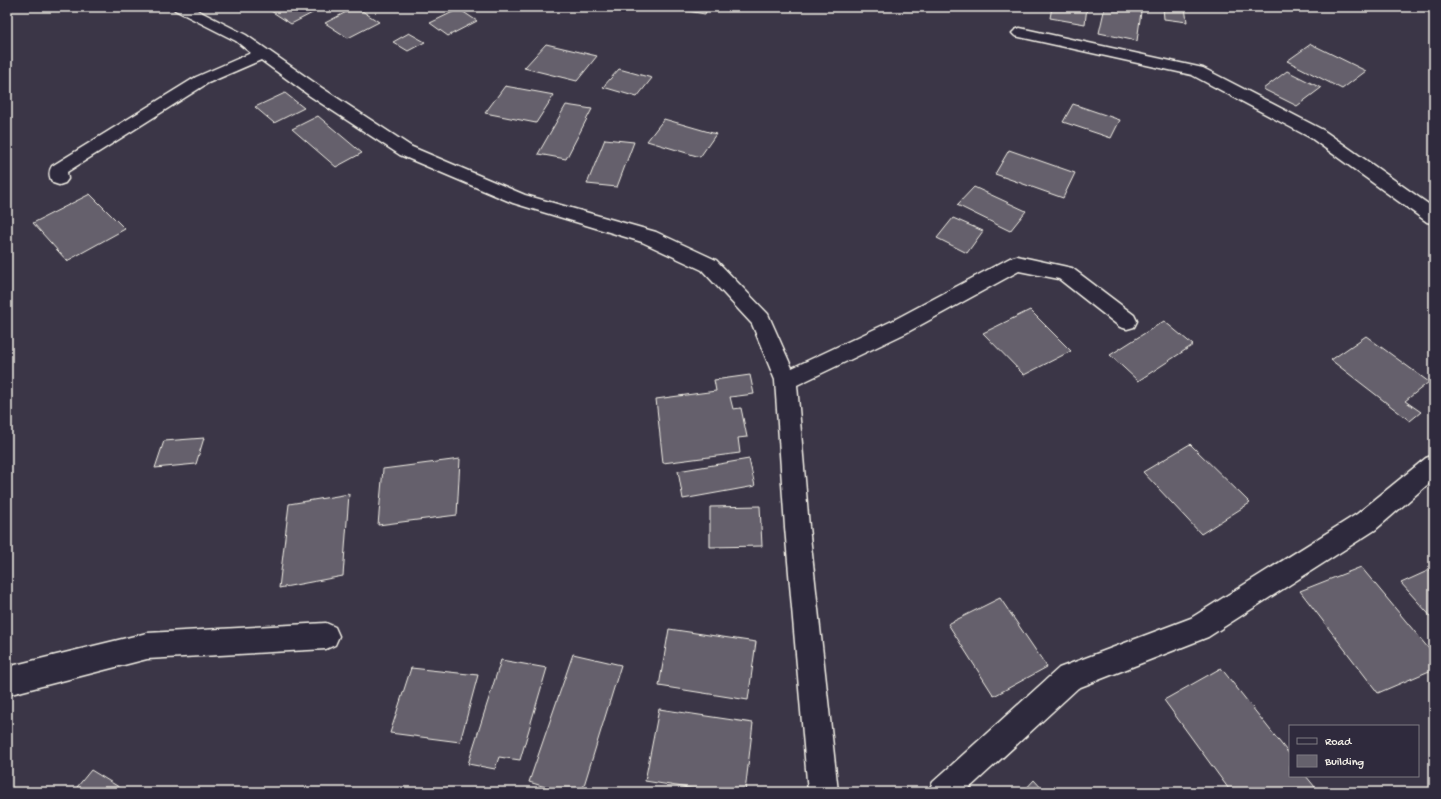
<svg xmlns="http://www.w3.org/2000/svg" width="1441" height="799" viewBox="0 0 1441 799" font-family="'Gochi Hand',sans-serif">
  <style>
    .building { fill: #65616c; stroke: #f4f1e8 }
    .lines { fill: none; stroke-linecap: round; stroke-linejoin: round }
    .minor-casing { stroke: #f4f1e8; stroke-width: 3 }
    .minor { fill: #2f2a3d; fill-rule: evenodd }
  </style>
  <rect width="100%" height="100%" fill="#3b3647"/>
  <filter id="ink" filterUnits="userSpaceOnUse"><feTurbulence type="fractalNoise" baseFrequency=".025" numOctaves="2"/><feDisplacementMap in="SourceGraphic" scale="8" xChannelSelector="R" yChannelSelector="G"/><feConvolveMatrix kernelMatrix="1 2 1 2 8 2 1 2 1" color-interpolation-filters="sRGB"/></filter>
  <g filter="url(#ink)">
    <!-- building -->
    <path class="building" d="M272,7h52l-33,17 -23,-15z
      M356,7l23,15 -31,16 -23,-15z
      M689,7h19l-3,7 -18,-3z
      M1052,7h35l-2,17 -35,-6z
      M1105,7h10l26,5 -4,29 -38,-8z
      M1163,7h22l2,15 -23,-3z
      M459,9l18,12 -29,15 -18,-13z
      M409,33l16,9 -17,9 -15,-9z
      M546,44l51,12 -20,25 -53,-13z
      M1311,44l55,27 -24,18 -55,-28z
      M619,69l33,9 -15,19 -34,-10z
      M1287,71l34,17 -24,18 -34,-17z
      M505,86l49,9 -18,28 -51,-10z
      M285,93l19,15 -30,15 -19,-16z
      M1073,104l47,16 -9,18 -48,-16z
      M566,105l26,4 -26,50 -28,-5z
      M318,116l44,37 -26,14 -44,-38z
      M664,119l52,15 -16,23 -53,-16z
      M605,139l29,3 -17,45 -30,-3z
      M1009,150l66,23 -12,25 -68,-24z
      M974,187l52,24 -16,20 -53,-26z
      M90,194l35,35 -58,32 -34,-38z
      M953,218l30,13 -16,22 -30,-15z
      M1030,310l41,41 -47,24 -41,-42z
      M1164,321l29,24 -55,36 -28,-26z
      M1366,336l63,46 -24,19 16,11 -11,9 -79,-61z
      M750,375l4,19 -24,3 3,12 8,-1 6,29 -9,1 2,15 -77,10 -7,-64 60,-8 -2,-11z
      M204,438l-8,26 -41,4 9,-27z
      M1190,444l60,59 -49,31 -58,-62z
      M460,459l-3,56 -79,10 5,-56z
      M749,459l6,27 -72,13 -5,-28z
      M349,494l-6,82 -64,12 10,-84z
      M760,506l2,40 -52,1v-40z
      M1361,567l73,88v14l-56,24 -78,-102z
      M1434,568v52l-33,-37z
      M1000,598l47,69 -53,29 -46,-72z
      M669,629l87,13 -8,58 -89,-14z
      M573,654l48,11 -39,127h-20l-33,-10z
      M501,660l46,8 -27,92 -21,-3 -4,12 -27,-5z
      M411,668l67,7 -18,67 -70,-9z
      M1221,668l69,87v21h16l13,16h-88l-67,-92z
      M659,709l94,14 -8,69h-31l-69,-11z
      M91,770l36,22h-54z
      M1034,780l11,12h-22z"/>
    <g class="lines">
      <defs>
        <path id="minor" d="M173,7h18l55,28 76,53 90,59 113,48 131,37 60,28 52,54 24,54 100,-47 118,-63 7,-2 55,12 62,47 3,6 -3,6 -7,2 -7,-2 -61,-48 -40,-8 -113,62 -109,52 12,142 29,265h-30l-23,-265 -10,-147 -23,-56 -50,-54 -60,-28 -129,-39 -113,-48 -90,-59 -49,-36 -53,23 -141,89 1,7 -3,4 -6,2 -6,-2c-4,-6 -5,-11 -1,-17l144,-89 55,-24 -15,-12 -61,-31z
          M1020,28l183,40 120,62 111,78v16l-7,-2 -116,-84 -119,-63 -177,-39 -3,-3 3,-3z
          M1434,455v24l-59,51 -167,107 -130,51 -113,104h-37l5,-10 126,-114 132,-50 166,-104 69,-56z
          M326,623l9,4 4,9 -4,9 -9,4 -179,10 -140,36v-28l140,-34z"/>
      </defs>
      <!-- minor casing -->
      <use href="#minor" class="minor-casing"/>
      <!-- minor -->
      <use href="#minor" class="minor"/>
    </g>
  </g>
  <!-- margin -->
  <rect width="1441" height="799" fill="none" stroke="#2f2a3d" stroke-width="24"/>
  <rect x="12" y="12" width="1417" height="775" fill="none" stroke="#f4f1e8" stroke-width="1.5" filter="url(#ink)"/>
  <!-- legend -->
  <rect x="1289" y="725" width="130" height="52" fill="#2f2a3d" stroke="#7e7a81"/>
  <rect x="1297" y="738" width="20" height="6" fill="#2f2a3d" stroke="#7e7a81"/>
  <text x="1325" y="745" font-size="12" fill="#f4f1e8">Road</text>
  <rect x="1297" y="755" width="20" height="12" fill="#65616c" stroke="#7e7a81"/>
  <text x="1325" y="765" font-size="12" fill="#f4f1e8">Building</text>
</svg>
